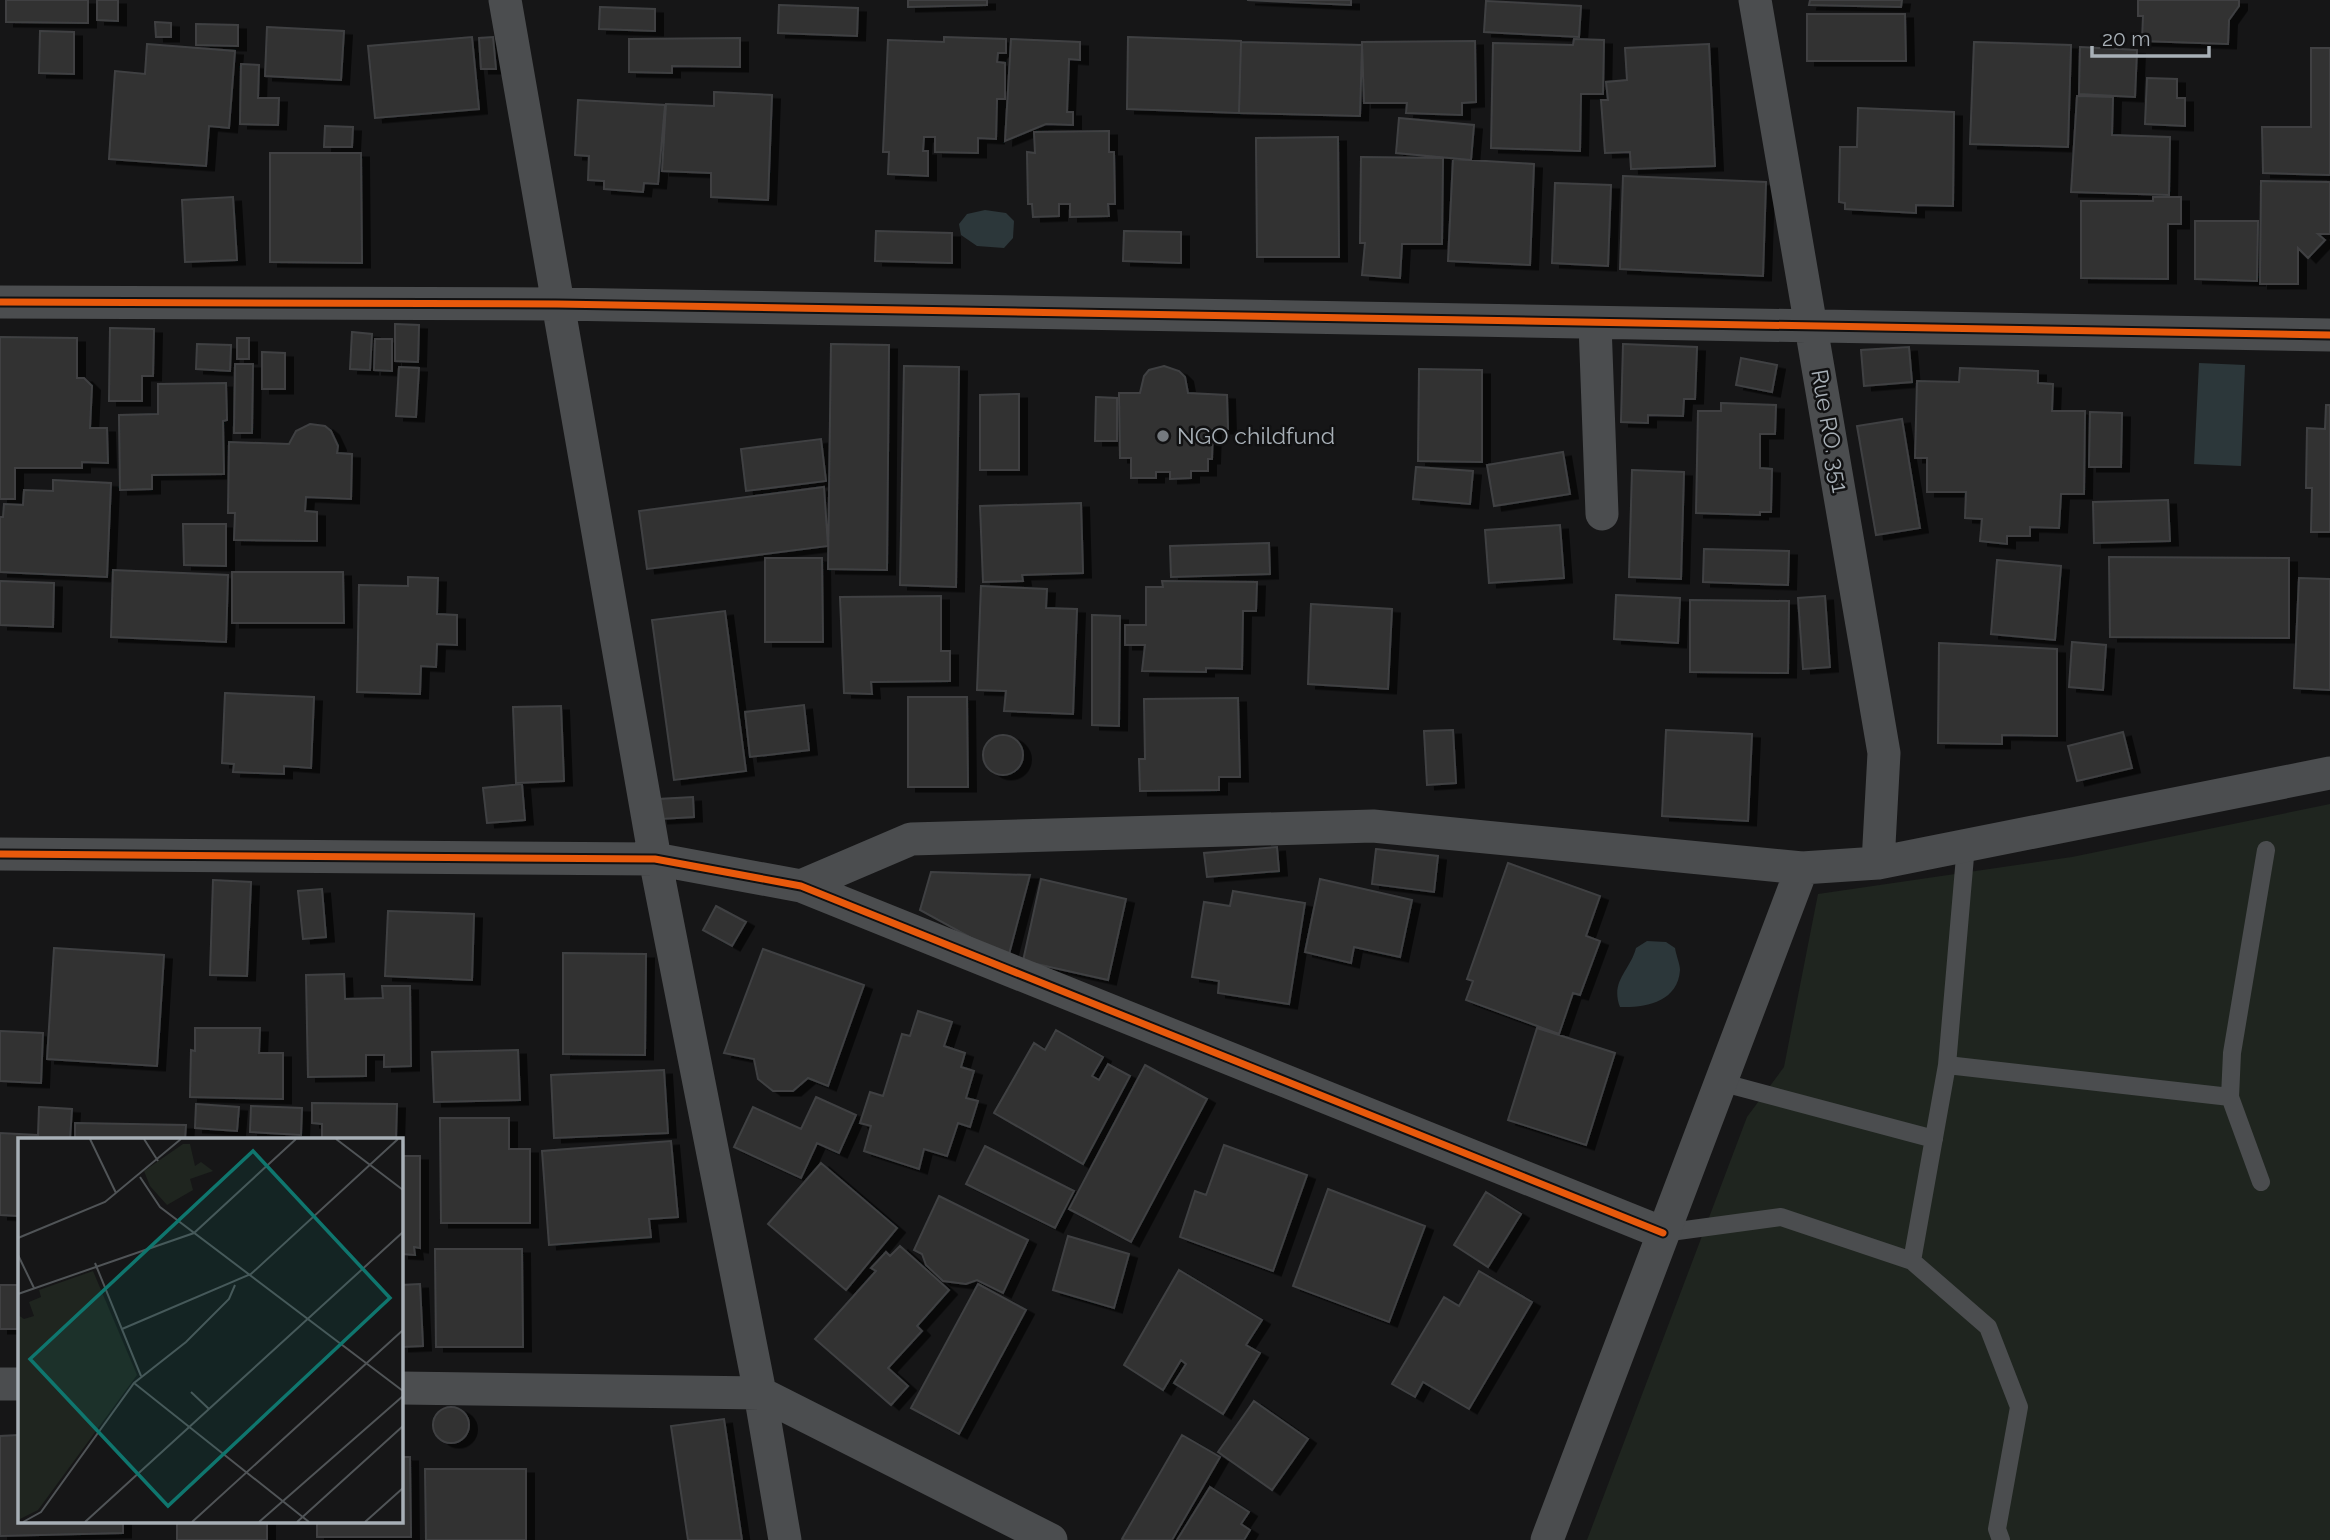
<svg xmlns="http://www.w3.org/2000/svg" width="2330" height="1540" viewBox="0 0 2330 1540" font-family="Raleway,sans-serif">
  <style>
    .green { fill: #1f251f }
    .water { fill: #2c373a }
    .building { fill: #313132; stroke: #3f4143; stroke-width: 2; filter: url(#shadow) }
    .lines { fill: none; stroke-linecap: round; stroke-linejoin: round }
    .lane { stroke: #4b4d4f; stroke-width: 18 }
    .street { stroke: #4b4d4f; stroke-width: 33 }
    .cycleway-casing { stroke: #111112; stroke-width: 11 }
    .cycleway { stroke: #e8590c; stroke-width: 7 }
    .poi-dot { fill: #757a7f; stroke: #111112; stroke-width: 2.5 }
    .labels { text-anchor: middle; stroke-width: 5; stroke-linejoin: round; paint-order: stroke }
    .street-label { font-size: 23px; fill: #a8b0b7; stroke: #111112 }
    .poi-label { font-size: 23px; fill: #a8b0b7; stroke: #111112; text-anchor: start }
    .inset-road { fill: none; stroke: #505457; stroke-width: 2 }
    .view { fill: #0f766e; fill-opacity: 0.15; stroke: #0f766e; stroke-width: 3.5 }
    .inset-edge { fill: none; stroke: #a8b0b7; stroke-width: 3.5 }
  </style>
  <defs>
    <filter id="shadow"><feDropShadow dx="8" dy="4.5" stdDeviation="0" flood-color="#0009"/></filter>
  </defs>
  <rect width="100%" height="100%" fill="#161617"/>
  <!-- green -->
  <path class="green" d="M2330,804v736h-743l160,-423 37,-50 34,-173 254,-37z"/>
  <!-- water -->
  <path class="water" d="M985,210l21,3 8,8 -1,17 -9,10 -27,-2 -16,-11 -2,-11 8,-10z
    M2199,363l46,2 -4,101 -47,-2z
    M1647,941l19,1 9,6c1,7 5,16 5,22 -2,32 -35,38 -60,37 -10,-26 10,-36 16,-59z"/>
  <!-- building -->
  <path class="building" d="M6,0h82v23l-82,-1z
    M97,0h21v21l-21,-1z
    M908,0h79v5l-79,2z
    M1247,0h104v5z
    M1810,0h92l-1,7 -92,-2z
    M2138,0h101v6l-10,14 -1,24 -86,-3 1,-25h-5z
    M1486,1l95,5 -2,31 -95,-5z
    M779,5l79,3 -1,28 -79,-3z
    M600,7l55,2v22l-56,-2z
    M1807,14h98l1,47h-99z
    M155,22l16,1v14h-15z
    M196,24l42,1v21l-42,-1z
    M267,27l77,4 -3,49 -76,-4z
    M40,31l34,1v42l-35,-1z
    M472,37l7,72 -104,9 -7,-72z
    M493,37l3,32h-15l-2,-31z
    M944,37l62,2v14h-8l-1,9 8,1v36h-8l-1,40 -18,-1v15l-43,-1v-15h-11l-1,14h5v25l-40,-2 1,-22h-6l5,-112 56,2z
    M1128,37l113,4 -2,72 -112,-4z
    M740,38v29l-68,-1v7l-43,-1v-33z
    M1011,39l69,3v18l-11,-1 -2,53h6v13l-27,-1 -41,17z
    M1574,39l30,1 -1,54h-22l-1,57 -89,-3 2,-105 80,2z
    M1475,41l1,61 -14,1v12l-56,-2 1,-10h-43l-2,-61z
    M1241,42l121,3 -2,71 -121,-3z
    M1974,42l97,3 -3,102 -98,-3z
    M147,44l88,7 -6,77 -20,-2 -3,40 -97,-7 6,-88 30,3z
    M1709,44l6,122 -84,3 -1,-17 -25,1 -4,-53h7l-2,-18 21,-2 -2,-32z
    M2080,47l57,3 -2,47 -56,-3z
    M2311,48h19v127l-67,-2 -1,-46h49z
    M241,64l18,1 -1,33h21l-1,27 -38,-1z
    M2147,78l30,1v19h8v28l-40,-2z
    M714,92l58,3 -4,105 -57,-3v-24l-49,-2 4,-67 48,2z
    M2077,96l36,1 -1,38 58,2 -1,58 -98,-3z
    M578,100l87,5 -7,79 -14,-1 -1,9 -39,-3v-8l-16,-1 1,-24 -14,-1z
    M1858,108l96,4 -1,94 -37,-1v8l-71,-4v-6l-6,-1 1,-55h17z
    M1399,118l75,7 -3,35 -75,-7z
    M325,126l28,1 -1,20h-28z
    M1109,131v21h5l1,52h-7l1,12 -39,1v-13h-11v12l-26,1 -1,-13h-4l-1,-52 8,1 -1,-21z
    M1338,137l1,120h-82l-1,-119z
    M270,153h91l1,110 -92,-1z
    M1361,157l82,1 -1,86h-40l-2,34 -38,-3 3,-32h-5z
    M1453,159l81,5 -4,101 -82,-4z
    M1623,176l143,6 -3,94 -143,-7z
    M2261,181l69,1v52h-12l7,6 -17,18 -10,-10v36h-38z
    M1555,183l56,2 -3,81 -56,-3z
    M233,197l4,63 -52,2 -3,-62z
    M2153,197h28v27h-13v55l-87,-1v-77h72z
    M2195,221h63l-1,60 -62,-2z
    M876,231l76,2v30l-77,-2z
    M1124,231l57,1v31l-58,-2z
    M395,324l24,1 -1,37 -23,-1z
    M110,328l44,1 -1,47h-11v25h-33z
    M352,332l20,2 -2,36 -20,-1z
    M0,337l77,1v40h7l8,8 -2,42h17l1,35 -26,-1v6h-67v31h-15z
    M237,338h12v21h-12z
    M375,339h17v32l-18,-1z
    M197,344l34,1 -1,26 -34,-2z
    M831,344l58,1 -2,225 -59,-1z
    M1623,344l74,3 -2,52h-11l-1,17 -35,-1v8l-27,-1z
    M1909,347l3,35 -48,4 -3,-36z
    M262,352l23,1v36h-23z
    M1741,358l36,7 -5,27 -36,-7z
    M235,364h18l-1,69h-18z
    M904,366l55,1 -3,220 -56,-2z
    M1164,366l15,5 6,6 3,16 39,2 1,34h-15l-1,30h-4v12h-17v7l-21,1v-7h-14v6h-25v-20h-11l-1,-65h21l4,-17 5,-6z
    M399,367l20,1 -3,49 -20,-1z
    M1960,368l78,3v12l15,1 -1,27h33l-1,83h-23l-2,34 -29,-1v9h-23v8l-27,-3 2,-22 -17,-1 1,-26h-39v-34h-12l2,-77 42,1z
    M1419,369l63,1v92l-64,-1z
    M226,383l1,37 -4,1 1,53 -72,1v14l-32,1 -1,-75 39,-1v-30z
    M1019,394v76h-39v-75z
    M1096,397l21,1v43h-22z
    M1721,403l55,2 -1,29h-15v34l12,1 -1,43h-11v3l-64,-2 2,-102h23z
    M2326,405h4v127h-19l1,-44h-6l1,-60 18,1z
    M2090,412l32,1 -1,54h-32z
    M1902,419l18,109 -44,7 -19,-109z
    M310,424l15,2 6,5 7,15 -1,7 15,1 -1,45 -45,-2 -1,14 12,1v29l-83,-1 1,-27h-7l1,-71 60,2 7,-13z
    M821,439l5,42 -80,10 -5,-42z
    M1563,452l7,42 -76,12 -7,-41z
    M1416,467l57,4 -3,33 -57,-5z
    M1632,470l52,2 -3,107 -52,-2z
    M53,480l58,3 -4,94 -107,-5v-55h3l1,-13 19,1 1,-15 29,1z
    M824,487l4,59 -181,23 -8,-58z
    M2168,500l2,41 -76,2 -1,-41z
    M1081,503l2,70 -61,2 1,6 -40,1 -3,-76z
    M183,524h43v42l-42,-1z
    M1560,525l4,53 -75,5 -4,-53z
    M1269,543l1,31 -99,3 -1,-31z
    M1704,549l85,2 -1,34 -85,-3z
    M2109,557l180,1v80l-179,-1z
    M765,558h57l1,84h-58z
    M1997,560l64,6 -6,74 -64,-6z
    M113,570l115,5 -2,67 -115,-5z
    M232,572h111l1,51h-112z
    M408,577l30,1 -1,36 20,1v30l-20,-1 -1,23 -15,-1 -1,28 -63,-2 2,-107 49,1z
    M2299,578l31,1v111l-36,-2z
    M0,581l54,2 -1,44 -53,-2z
    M1162,581l95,1 -1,29h-13l-1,58 -36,-1v4l-64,-1 3,-26h-20v-20h21v-38h17z
    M981,586l66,3 -1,19 31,1 -4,105 -69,-3 2,-20 -29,-1z
    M1616,595l64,3 -2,45 -64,-4z
    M941,596v55h9v30l-79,1 1,12 -28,-1 -4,-96z
    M1825,596l5,71 -27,2 -5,-71z
    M1690,600l99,1 -1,72 -98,-1z
    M1311,604l81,5 -4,80 -80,-5z
    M725,611l21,160 -72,9 -22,-160z
    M1092,615l28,1 -1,110 -27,-1z
    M2072,642l34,3 -3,45 -34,-3z
    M1939,643l118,6v87l-55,-1v9l-64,-1z
    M225,693l89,4 -3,71 -27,-2v8l-51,-2 1,-8 -12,-1z
    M908,697h59l1,90h-60z
    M1238,698l2,79h-21v13l-79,1 -1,-32h6l-1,-60z
    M804,705l5,45 -59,7 -5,-45z
    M561,706l3,75 -48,2 -3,-76z
    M1453,730l3,53 -29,2 -3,-54z
    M1666,730l86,4 -4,87 -86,-5z
    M2123,732l9,36 -55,13 -9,-35z
    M983 755a20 20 0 1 1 40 0a20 20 0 1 1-40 0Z
    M522,784l3,36 -38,3 -4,-35z
    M693,797l1,20 -34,2 -2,-20z
    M1277,847l2,24 -72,6 -3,-24z
    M1376,849l62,7 -4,36 -62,-8z
    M1508,863l92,33 -14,40 14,5 -20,54 -7,-2 -14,41 -93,-34 7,-19 -6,-2z
    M931,872l99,3 -22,83 -88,-48z
    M1041,879l85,20 -18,81 -85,-19z
    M1320,879l92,21 -12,57 -46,-10 -3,16 -46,-11z
    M213,880l38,2 -4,94 -37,-1z
    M322,889l4,48 -23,2 -5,-48z
    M1233,891l72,12 -16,101 -71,-11 1,-12 -27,-4 12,-75 26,4z
    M716,906l30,16 -14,24 -29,-16z
    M388,911l86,3 -2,66 -87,-4z
    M54,948l110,7 -7,111 -110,-7z
    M763,949l101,36 -36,101 -20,-8 -15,13h-20l-15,-12 -4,-20 -30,-6z
    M563,953l83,1 -1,101 -82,-1z
    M344,974l1,25 38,-1 -1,-12h28l1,80 -27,1v-12h-18v21l-58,1 -2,-102z
    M918,1011l34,11 -8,24 21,7 -4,14 13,4 -8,27 12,3 -8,26 -12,-4 -11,33 -23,-7 -5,20 -55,-18 7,-25 -11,-3 10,-31 13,4 19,-62 8,2z
    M195,1028h65l-1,25h24v46l-93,-2 1,-47 4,1z
    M1537,1028l78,25 -29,92 -78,-25z
    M1056,1030l47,27 -11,19 7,4 9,-16 22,12 -47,88 -89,-51 40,-70 11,7z
    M0,1031l43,2 -2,50 -41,-2z
    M518,1050l2,50 -86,2 -2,-50z
    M1145,1065l62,34 -76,143 -62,-33z
    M664,1070l4,63 -114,5 -3,-63z
    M816,1097l40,18 -17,38 -22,-10 -16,35 -67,-31 19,-40 48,22z
    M312,1103l85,1 -1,35h-74v-15l-10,-1z
    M196,1104l43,3 -2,24 -42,-3z
    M251,1106l51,2 -1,27 -51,-3z
    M39,1107l33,2 -2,30h-51v77l-19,-1v-82l38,2z
    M440,1118h69v31h21v74h-89z
    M75,1123l111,2 -1,14h-110z
    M671,1141l7,76 -29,2 2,18 -102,8 -7,-94z
    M1224,1145l83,30 -34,96 -93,-34 15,-46 11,4z
    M985,1146l89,45 -19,37 -89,-44z
    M401,1156h19v92l-6,-1 1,8 -14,-1z
    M821,1163l76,65 -51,62 -78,-66z
    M1328,1189l97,37 -36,96 -96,-36z
    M1486,1192l35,22 -33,53 -34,-22z
    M939,1196l89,44 -25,53 -26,-13 -11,4 -23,-3 -17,-16 -4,-11 -8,-4z
    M1068,1236l61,18 -15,54 -61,-18z
    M900,1246l49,44 -32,36 5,5 -34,37 20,18 -17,19 -76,-66 61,-68 -5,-3 15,-16 4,4z
    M435,1249h87l1,98h-87z
    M1179,1270l83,50 -16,25 14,8 -37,61 -49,-31 12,-19 -5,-4 -18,30 -39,-25z
    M1479,1271l53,31 -63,107 -46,-27 -8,15 -23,-13 52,-87 15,9z
    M420,1284l3,62 -22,1v-62z
    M978,1284l48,26 -67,124 -48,-26z
    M0,1285h19v44h-19z
    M1254,1401l54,38 -36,51 -54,-38z
    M433 1425a18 18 0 1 1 36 0a18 18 0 1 1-36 0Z
    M724,1419l18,121h-54l-17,-114z
    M19,1435v86h104v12l-123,3v-100z
    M1182,1435l38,22 -48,83h-47l-3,-1z
    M401,1457h9l1,80h-94v-16h84z
    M425,1469h101v71h-100z
    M1210,1487l39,25 -8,12 9,6 -6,10h-67z
    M177,1521h90v19h-90z"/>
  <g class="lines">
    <!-- lane -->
    <path class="lane" d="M1947,1065l283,32
      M1720,1082l214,57
      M2261,1182l-31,-85 2,-44 34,-203
      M1663,1233l118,-16 131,44 76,66 31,80 -22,122 4,11
      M1912,1261l35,-196 19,-220"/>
    <!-- street -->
    <path class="street" d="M505,0l150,859 105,534 25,147
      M1755,0l129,753 -6,110
      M0,302l557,2 1773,31
      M1595,324l7,190
      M0,854l655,5 146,27 862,347
      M801,886l110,-47 462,-13 429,42 76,-5 452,-90
      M0,1384h19
      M401,1388l359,5 291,147
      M1547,1540l255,-672"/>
    <defs>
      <path id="cycleway" d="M0,302l557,2 1773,31
        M0,854l655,5 146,27 862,347"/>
    </defs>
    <!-- cycleway casing -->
    <use href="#cycleway" class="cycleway-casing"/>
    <!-- cycleway -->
    <use href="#cycleway" class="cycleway"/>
  </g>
  <!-- markers -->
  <circle class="poi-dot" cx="1163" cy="436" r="7"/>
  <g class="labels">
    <!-- street labels -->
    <g class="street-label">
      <text transform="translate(1830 431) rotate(80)" y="8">Rue RO. 351</text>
    </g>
    <!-- poi labels -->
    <g class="poi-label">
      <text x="1177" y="444">NGO childfund</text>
    </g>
  </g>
  <!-- overview -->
  <g transform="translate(18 1138)">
    <rect width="385" height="385" fill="#161617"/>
    <path d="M165,6h7l5,22 6,-4 12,9 -23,8 3,11 -26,15 -17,-19 -6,-15zM75,133l44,104 -99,135 -20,10v-205l6,4 10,-3 -5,-14 12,-5 -2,-7z" fill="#1f251f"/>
    <path class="inset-road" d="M72,1l26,54M126,1l14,22M318,1l67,51M122,39l20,30 243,184M0,100l87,-36 76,-63M0,117l16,33M77,125l46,113M0,156l176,-61 102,-94M104,191l129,-55 147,-135M116,245l175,139M173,254l18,17M5,384l18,-10 93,-129 52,-41 43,-43 6,-14M67,384l318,-290M174,384l211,-192M241,384l144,-126M279,384l106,-96M347,384l38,-34"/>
    <path class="view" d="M235,13l137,147 -222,208 -138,-147z"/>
    <rect width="385" height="385" class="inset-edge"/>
  </g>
  <!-- scale -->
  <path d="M2092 46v10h117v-10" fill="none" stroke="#a8b0b7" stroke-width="3.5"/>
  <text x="2102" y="46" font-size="21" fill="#a8b0b7" stroke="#111112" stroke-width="5" paint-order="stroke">20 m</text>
</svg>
